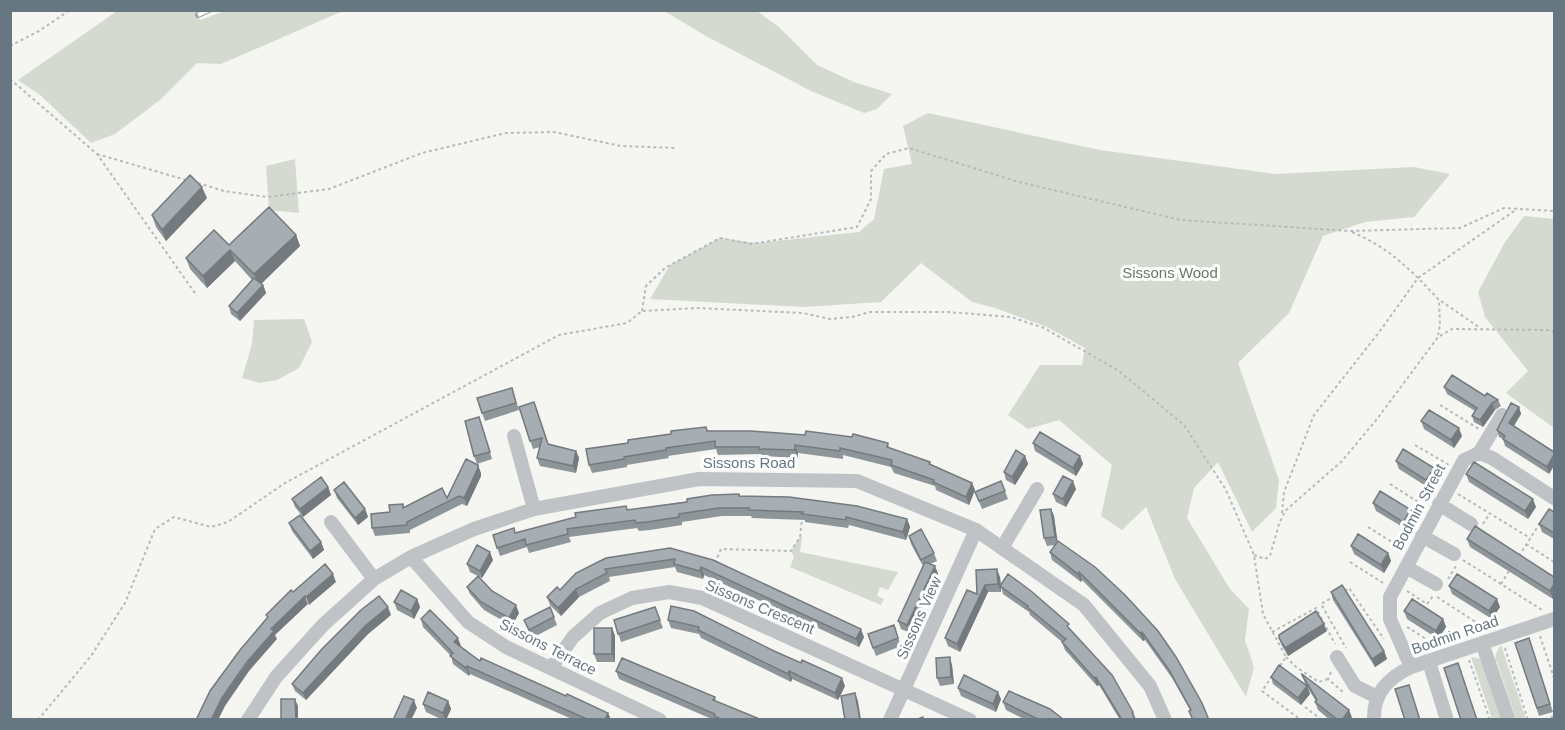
<svg xmlns="http://www.w3.org/2000/svg" width="1565" height="730" viewBox="0 0 1565 730" font-family="Arial,sans-serif">
  <style>
    .green { fill: #d5dad1 }
    .lines { fill: none; stroke-linecap: round; stroke-linejoin: round }
    .path { stroke: #b7babc; stroke-width: 2; stroke-dasharray: 3 3; stroke-linecap: butt }
    .minor { stroke: #bfc3c6; stroke-width: 14 }
    .rail-casing { stroke: #9ea5aa; stroke-width: 6 }
    .rail { stroke: #fff; stroke-width: 4; stroke-dasharray: 11; stroke-linecap: butt }
    .wall { fill: #8f969a }
    .shaded-wall { fill: #747a7d }
    .building { fill: #a6aeb3; stroke: #747a7d; stroke-width: 1.5 }
    .labels { text-anchor: middle; stroke-width: 6; stroke-linejoin: round; paint-order: stroke }
    .park-label { font-size: 15px; fill: #6a7965; stroke: #fff }
    .street-label { font-size: 15px; fill: #667781; stroke: #fff }
  </style>
  <rect width="100%" height="100%" fill="#f5f5f2"/>
  <!-- green -->
  <path class="green" d="M117,11h79l4,9 25,-9h118l-122,53 -24,-1 -37,37 -45,34 -24,9 -51,-48 -22,-15z
    M664,11h93l22,16 38,38 37,17 38,12 -15,15 -13,4 -53,-22 -105,-55z
    M928,113l172,37 175,24 139,-7 36,7 -36,43 -49,5 -42,14 -34,77 -51,50 41,117 -3,28 -24,24 -34,-70 -24,26 -7,30 43,71 19,20 -4,31 9,27 -8,30 -71,-118 -29,-72 -24,23 -21,-14 11,-51 -53,-45 -31,9 -20,-14 32,-50h42l3,-17 -38,-21 -52,-19 -23,-6 -51,-39 -40,39 -77,5 -154,-8 20,-34 50,-27 37,5 102,-11 15,-13 10,-50 28,-5 -9,-38z
    M295,159l4,54 -30,-3 -3,-44z
    M1524,216l30,3v209l-48,-35 22,-22 -43,-54 -7,-25 27,-50z
    M304,319l8,23 -13,26 -22,12 -18,3 -17,-5 10,-34 2,-24z
    M800,537h2l-2,15 98,20 -10,18 -8,-3 -3,9 7,3 -3,6 -91,-38 4,-10 -3,-6z
    M1501,645l25,74h-10l-19,-57h-2l1,-9z
    M1471,657l11,2 20,60h-10z"/>
  <g class="lines">
    <!-- path -->
    <path class="path" d="M10,46l29,-15 31,-21
      M10,79l87,75 100,142
      M97,154l89,26
      M198,183l26,8 43,6 62,-8 93,-36 84,-20 48,-1 67,14 55,2
      M1352,232c38,16 60,39 87,68l1,25 -2,10
      M1441,301l39,27
      M642,311l4,-25 19,-18 55,-30 31,6 106,-17 14,-28v-28l15,-17 23,-6 110,34 162,38 169,11 110,-3 44,-20 50,3
      M1440,405l39,24
      M1415,445l34,20
      M1390,484l36,23
      M1458,494l72,44
      M1282,513l2,-21 30,-77 66,-84 38,-53 99,-69
      M1483,524l7,-11
      M1368,527l35,22
      M1526,544l28,18
      M1254,555l11,4 5,-3 9,-32 6,-13 57,-50 35,-42 61,-82 14,-8 98,1 4,2
      M1519,556l21,-33
      M1463,560l79,50
      M1350,562l33,21
      M715,563l6,-14 70,2 9,-14 2,-18
      M1448,579l8,-13
      M1501,584l8,-13
      M706,588l4,-12
      M1345,591l4,-3 35,51
      M1407,591l20,13 6,-8
      M1335,596l-14,8 25,44
      M1437,597l48,31
      M1407,627l29,18
      M1272,632l44,-24 19,36
      M1540,636l14,42
      M1505,648l23,72
      M1286,657l10,10 23,15 9,-3
      M1469,660l21,60
      M1331,672l-3,7 15,13
      M1272,676l-10,15 39,29
      M1305,707l17,13
      M38,720l53,-64 34,-53 30,-74 19,-12 37,10 17,-5 57,-39 274,-148 68,-12 15,-12 55,-3 106,5 27,6 22,-2 18,-5h78l63,5 33,11 75,43 65,54 42,65 28,65 9,59 23,43 -7,10
      M1545,720l9,-4"/>
    <!-- minor -->
    <path class="minor" d="M514,436l20,73
      M1479,453l23,-38
      M1439,504l32,20
      M331,522l43,57
      M1422,536l32,18
      M1002,548l35,-59
      M411,557l57,65 38,25 154,73
      M1406,567l30,17
      M1482,643l26,75
      M1337,657l18,29 22,11
      M1429,662l18,58
      M1411,667l-21,-48v-22l74,-137 15,-7 13,5 62,40
      M551,668l22,-31 27,-24 32,-15 37,-6 33,6 268,122
      M248,720l28,-43 47,-52 51,-46 37,-22 63,-28 60,-20 165,-30 158,2 119,49 108,75 66,81 15,34
      M890,720l86,-190
      M1374,720c-1,-27 14,-42 37,-53l143,-48"/>
    <defs>
      <path id="rail" d="M198,15l11,-5"/>
    </defs>
    <!-- rail casing -->
    <use href="#rail" class="rail-casing"/>
    <!-- rail -->
    <use href="#rail" class="rail"/>
  </g>
  <!-- wall -->
  <path class="wall" d="M207,198l-41,43 -10,-14 -4,-12z
    M296,235l4,11 -39,38 2,1 3,8 -26,28 -9,-7 -2,-8 23,-26 -17,-19 -28,27 -17,-19 -4,-11 43,-13z
    M1444,387l41,9 13,4 3,6 -6,4 -12,17 -9,-5 -2,-6 3,-5 -28,-17z
    M512,388l7,22 -34,11 -3,-8z
    M519,407l29,38 28,6 3,7 -3,15 -36,-7 -3,-8 3,-11 -7,2z
    M1519,407l2,7 -7,12 40,26 -5,22 -44,-28 -2,-7 -4,-2 -2,-7z
    M1421,421l41,15 -8,12 -30,-19z
    M482,425l10,34 -15,5 -3,-8z
    M706,427l2,4 180,12 1,5 41,14 1,2 41,19 3,7 -6,15 -33,-15 -1,-4 -41,-13 -3,-6 -48,-12v4l-45,-6v5l-36,-2 -1,-2 -43,1 -2,-6 -48,7 1,2 -42,7v2l-35,6 -3,-8 39,-22z
    M1033,443l47,13 3,8 -7,12 -41,-25z
    M1025,456l3,8 -13,21 -9,-5 -2,-8z
    M1396,461l38,7 2,8 -7,12 -30,-19z
    M481,473v3l-14,30 -5,-2 -52,26v3l-35,3 -3,-8 18,-16 13,-8 1,4 43,-10z
    M1466,474l70,33 -8,12 -59,-37z
    M1001,481l7,18 -26,10 -7,-17z
    M328,487l3,8 -28,22 -8,-10 -3,-8z
    M1076,489l-10,18 -10,-5 -3,-8z
    M334,490l31,19 3,8 -10,8 -21,-27z
    M739,494l1,2 167,23 3,8 -4,13 -57,-15 -1,3 -43,-6v-2l-53,-2 -1,-2h-29l-40,6v3l-32,5 -11,1 -2,-3 -68,9 2,5 -42,11 -2,-6 -27,9 -7,-21 22,-2 111,-27 2,4z
    M1373,503l40,14 -7,12 -30,-18z
    M1051,509l3,7 3,26 38,25 114,153h-17l-2,-10 -18,-32 -27,-38 -2,1 -61,-61 -1,2 -29,-22 -2,-8 5,-7 -8,1 -3,-8z
    M1554,512v27l-12,-7 -3,-8z
    M289,523l32,19 3,8 -11,9 -21,-28z
    M909,536l25,17 3,8 -7,3 5,2 3,8 -28,59 -9,-4 -3,-8 25,-55 -12,-22z
    M1467,539l87,38 -1,22 -83,-52z
    M1351,546l37,7 3,8 -7,12 -30,-19z
    M670,548l194,89 -5,10 -155,-72 -1,4 -26,-7 -2,-5 -66,10 1,4 -31,16 -18,19 -11,-11 -3,-8 13,-7 16,-17z
    M493,560l-11,18 -12,-6 -3,-8z
    M976,570l24,7 1,8 70,46 62,81 3,7 -16,1 -21,-35 -2,1 -32,-36 -3,-8 -32,-27 -1,-3 -26,-18 -2,-7v5h-13l-28,60 -12,-6 -3,-8 32,-44z
    M1449,586l51,21 -8,12 -40,-25z
    M467,587l25,4 27,22 -7,13 -28,-16 -14,-16z
    M1331,592l53,59 3,8 -12,8 -42,-67z
    M417,599l3,8 -6,12 -17,-9 -3,-8z
    M671,606l130,57 44,23 -7,14 -46,-21 -1,3 -90,-44 -2,-4 -28,-6 -3,-8z
    M655,607l8,21 -42,14 -7,-22z
    M1404,611l39,8 3,8 -8,12 -31,-20z
    M391,615l-23,19 -62,66 -11,-9 -3,-7z
    M554,617l3,8 -25,13 -8,-18z
    M421,619l40,27 19,15 128,52 3,7h-37l-104,-46 -1,2 -16,-12 -2,-8 -28,-29z
    M894,625l7,21 -25,10 -8,-22z
    M612,628l3,8v26h-18l-3,-8z
    M1327,631l-39,25 -6,-10 -3,-8z
    M1529,638l24,74 -14,4 -24,-73z
    M952,665l2,19 -14,2 -3,-8z
    M616,671l99,26 1,4 46,19h-48l-95,-41z
    M1302,675l47,35 3,8 -2,2h-20l-12,-10 -3,-8 1,-1 -9,-14 3,7 -9,11 -28,-21 -2,-7 35,9z
    M958,688l43,11 -5,13 -35,-16z
    M448,701l3,8 -5,11h-3l-17,-8 -3,-8z
    M1003,702l61,18h-38l-20,-10z"/>
  <!-- shaded-wall -->
  <path class="shaded-wall" d="M202,187l5,11 -41,43 -4,-11z
    M296,235l4,11 -41,40 -5,-12z
    M230,250l5,11 -28,27 -4,-12z
    M263,285l3,8 -26,28 -3,-8z
    M1492,403l3,7 -12,17 -3,-7z
    M1519,407l2,7 -10,16 -2,-7z
    M1459,428l3,8 -8,12 -3,-8z
    M795,445l3,8v5l-3,-8z
    M576,451l3,7 -3,15 -3,-7z
    M1554,455v11l-5,8 -2,-7z
    M1025,456l3,8 -13,21 -3,-8z
    M1080,456l3,8 -7,12 -3,-8z
    M478,465l3,8v3l-14,30 -3,-8z
    M1434,468l2,8 -7,12 -3,-8z
    M1073,481l3,8 -10,18 -3,-8z
    M972,483l3,7 -6,15 -3,-8z
    M328,487l3,8 -28,22 -3,-8z
    M1533,499l3,8 -8,12 -3,-8z
    M365,509l3,8 -10,8 -3,-7z
    M1051,509l3,7 4,28 -3,-7z
    M1411,510l2,7 -7,12 -3,-7z
    M907,519l3,8 -4,13 -3,-8z
    M321,542l3,8 -11,9 -3,-8z
    M490,552l3,8 -11,18 -2,-7z
    M1388,553l3,8 -7,12 -3,-8z
    M935,566l3,8 -28,59 -3,-8z
    M701,567l3,8 -1,4 -3,-8z
    M997,569l3,8 1,15 -3,-8z
    M1079,572l3,8 -1,2 -3,-8z
    M333,574l3,8 -27,23 -3,-8z
    M1554,584v13l-1,2 -3,-8z
    M985,585l3,7 -28,60 -3,-8z
    M576,589l3,8 -18,19 -3,-8z
    M305,596l3,8 -33,31 2,4 -28,32 -24,35 -7,14h-7l11,-22 49,-69z
    M417,599l3,8 -6,12 -3,-8z
    M1497,599l3,8 -8,12 -3,-8z
    M516,605l3,8 -7,13 -3,-8z
    M388,607l3,8 -23,19 -62,66 -3,-7 62,-67z
    M1443,619l3,8 -8,12 -2,-8z
    M1324,624l3,7 -39,25 -3,-8z
    M612,628l3,8v26l-3,-8z
    M861,629l3,8 -5,10 -3,-8z
    M1142,632l3,8 -2,1 -3,-8z
    M458,638l3,8 -4,4 -3,-8z
    M1384,651l3,8 -12,8 -3,-8z
    M950,657l2,8 2,19 -3,-7z
    M467,666l3,8 -1,2 -3,-8z
    M789,671l3,8 -1,3 -3,-8z
    M1096,677l3,8 -2,1 -3,-8z
    M842,678l3,8 -7,14 -3,-7z
    M1307,686l3,8 -9,11 -3,-7z
    M998,692l3,7 -5,13 -3,-8z
    M855,693l3,8 3,19h-1z
    M295,699l3,7v14h-2z
    M414,700l3,8 -6,12h-6z
    M448,701l3,8 -5,11h-1l-2,-7z
    M1349,710l3,8 -2,2h-8z
    M608,713l3,7h-6z"/>
  <!-- building -->
  <path class="building" d="M190,175l12,12 -40,43 -10,-15z
    M269,207l27,28 -42,39 -24,-24 -27,26 -17,-18 28,-28 15,15z
    M254,278l9,7 -26,28 -8,-7z
    M1452,375l33,21 2,-3 11,7 -6,3 -12,17 -8,-4 5,-8 -33,-21z
    M512,388l4,15 -34,10 -5,-15z
    M534,402l14,42 28,7 -3,15 -36,-8 5,-20 -12,3 -11,-34z
    M1511,403l8,4 -10,16 45,29v3l-7,12 -44,-28 2,-3 -8,-6z
    M1429,410l30,18 -8,12 -30,-19z
    M479,417l11,35 -16,4 -9,-35z
    M706,427l1,4h44l54,4 1,-4 46,6 1,-3 35,9 -1,4 43,15 -1,2 43,19 -6,14 -33,-15 1,-2 -43,-15 1,-5 -52,-12v3l-45,-6v5l-36,-1v-2h-44v-6l-49,7v2l-42,7v2l-35,6 -3,-16 42,-6v-3l43,-6v-3z
    M1040,432l40,24 -7,12 -40,-25z
    M1403,449l31,19 -8,12 -30,-19z
    M1016,450l9,6 -13,21 -8,-5z
    M466,459l12,6v3l-14,30 -5,-2 -52,26v3l-35,3 -1,-14 19,-2 -1,-7 14,-1v4l39,-20 5,10z
    M1474,462l59,37 -8,12 -59,-37z
    M1063,476l10,5 -10,18 -10,-5z
    M321,477l7,10 -28,22 -8,-10z
    M1001,481l4,10 -26,10 -4,-9z
    M344,482l21,27 -10,9 -21,-28z
    M1380,491l31,19 -8,12 -30,-19z
    M739,494v2l50,1 68,9 50,13 -4,13 -57,-15v3l-44,-6 1,-2 -54,-2v-2h-30l-40,6v3l-32,5 -11,1 -1,-3 -68,9 1,5 -42,11 -1,-6 -28,9 -4,-13 21,-7 1,5 61,-16 -1,-4 51,-7 1,4 60,-8v-3l25,-4z
    M1051,509l4,28 -11,1 -4,-28z
    M1549,509l5,3v21l-15,-9z
    M300,515l21,27 -11,9 -21,-28z
    M1475,526l79,51v7l-4,7 -83,-52z
    M921,529l13,24 -13,7 -12,-24z
    M1358,534l30,19 -7,12 -30,-19z
    M1058,541l37,26 30,28 33,36 18,26 26,46 7,17h-16l-4,-9 2,-1 -22,-40 -27,-38 -2,1 -61,-61 -1,2 -28,-22z
    M477,545l13,7 -10,19 -13,-7z
    M670,548l43,12 148,69 -5,10 -155,-72 -1,4 -26,-7 1,-5 -70,10 2,4 -31,16 -18,19 -11,-11 10,-10 3,3 16,-17 30,-15z
    M925,562l10,4 -28,59 -9,-4z
    M325,564l8,10 -27,23 -1,-1 -34,33 3,2 -28,32 -24,35 -11,22h-15l14,-29 30,-41 28,-33 -2,-2 25,-25 2,2z
    M997,569l1,15 -13,1 -28,59 -12,-6 22,-48 10,4 -1,-24z
    M1008,574l23,17 38,33 -2,2 45,49 21,37 -1,1 3,7h-13l-26,-43 -2,1 -32,-36 4,-3 -39,-32 1,-1 -28,-20z
    M1457,574l40,25 -8,12 -40,-25z
    M478,576l14,15 24,14 -7,13 -28,-16 -14,-15z
    M1342,585l42,66 -12,8 -41,-67z
    M401,590l16,9 -6,12 -17,-9z
    M379,596l9,11 -23,19 -62,67 -11,-9 29,-34 40,-40z
    M1412,599l31,20 -7,12 -32,-20z
    M671,606l23,5 80,40 27,12 1,-3 40,18 -7,15 -46,-22 -1,3 -90,-44 1,-3 -31,-7z
    M550,607l4,10 -25,13 -5,-10z
    M655,607l5,13 -42,14 -4,-14z
    M430,610l28,28 -4,4 26,19 1,-3 85,38 1,-2 41,19 -3,7h-16l-122,-54 -1,2 -16,-12 3,-3 -32,-34z
    M1316,611l8,13 -39,24 -6,-10v-3z
    M894,625l4,13 -25,10 -5,-14z
    M594,628h18v26h-18z
    M1529,638l21,66 -13,4 -22,-65z
    M950,657l1,20 -14,1 -1,-20z
    M622,658l93,39 -2,3 49,20h-39l-9,-4 1,-2 -99,-43z
    M1458,663l19,57h-16l-17,-52z
    M1279,665l28,21 -9,12 -27,-21z
    M1302,674l47,36 -7,10h-4l-23,-18 2,-2 -15,-25z
    M964,675l34,17 -5,12 -35,-16z
    M1409,685l11,35h-15l-10,-31z
    M1009,691l41,18 14,11h-24l-37,-18z
    M428,692l20,9 -5,12 -20,-9z
    M855,693l5,27h-15l-4,-24z
    M404,696l10,4 -9,20h-12z
    M281,699h14l1,21h-15z
    M923,717v3h-8z"/>
  <g class="labels">
    <!-- park labels -->
    <g class="park-label">
      <text x="1170" y="278">Sissons Wood</text>
    </g>
    <!-- street labels -->
    <g class="street-label">
      <text x="749" y="468">Sissons Road</text>
      <text transform="translate(1419 507) rotate(-62)" y="5">Bodmin Street</text>
      <text transform="translate(760 607) rotate(23)" y="5">Sissons Crescent</text>
      <text transform="translate(919 618) rotate(-66)" y="5">Sissons View</text>
      <text transform="translate(1455 635) rotate(-19)" y="5">Bodmin Road</text>
      <text transform="translate(548 647) rotate(27)" y="5">Sissons Terrace</text>
    </g>
  </g>
  <!-- border -->
  <rect width="1565" height="730" fill="none" stroke="#667781" stroke-width="24"/>
</svg>
